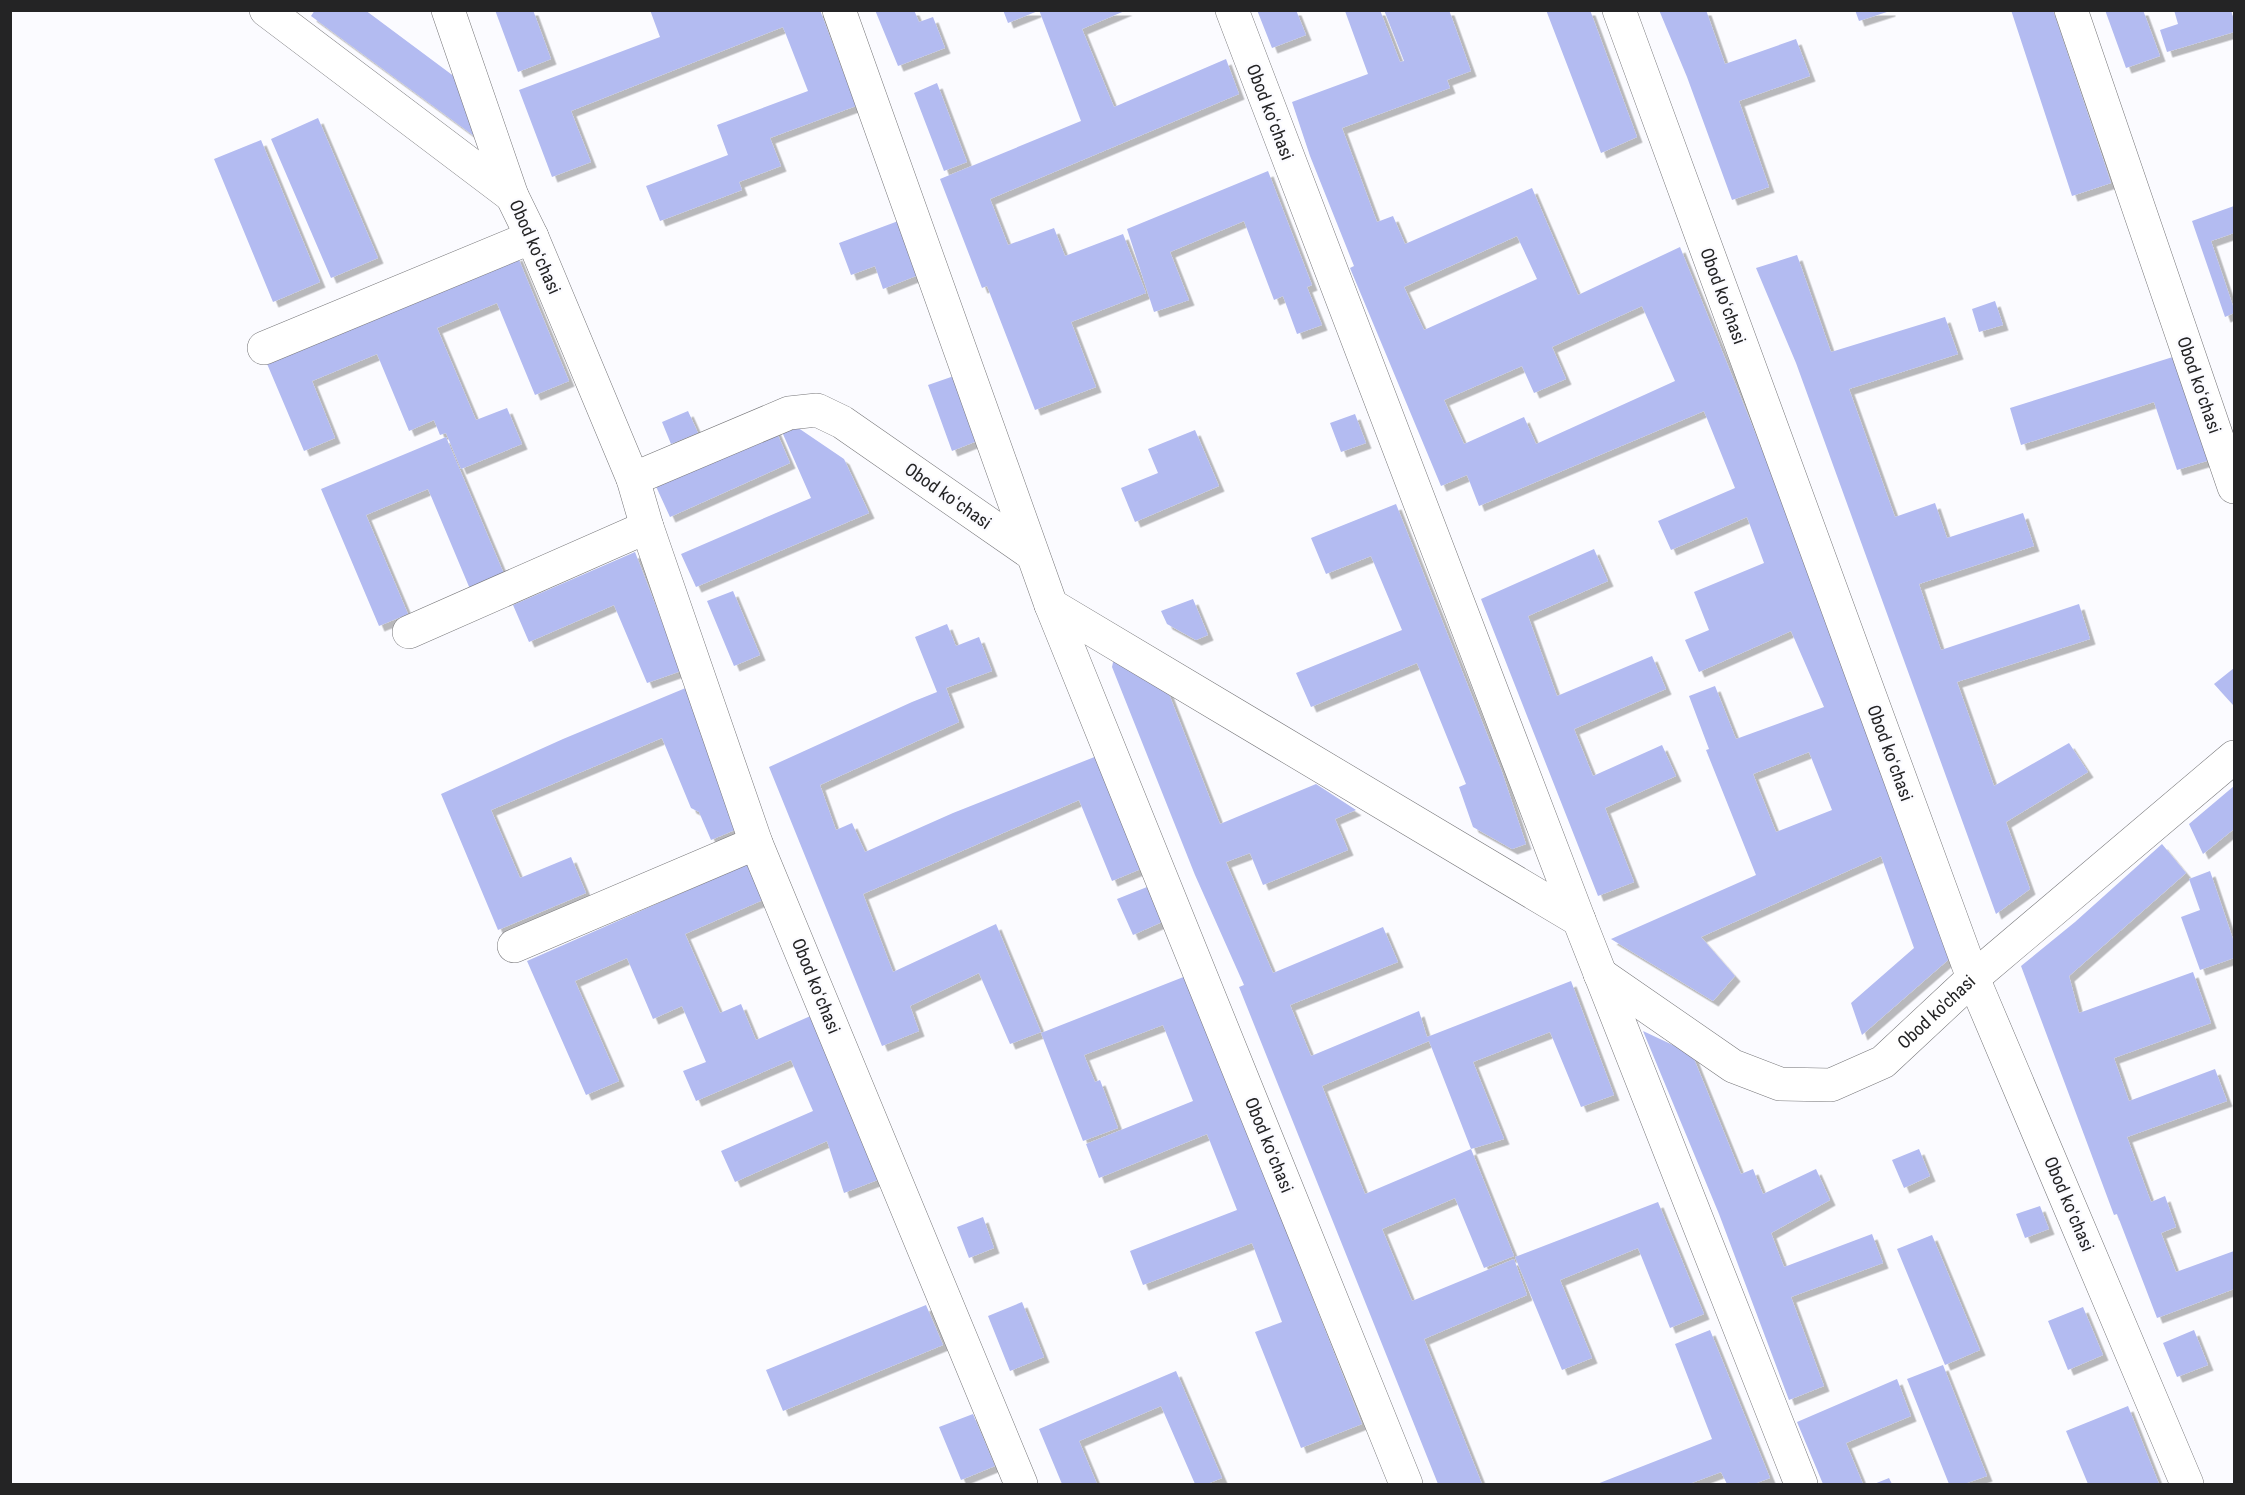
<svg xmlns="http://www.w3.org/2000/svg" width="2245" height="1495" viewBox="0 0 2245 1495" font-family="'Roboto Condensed',sans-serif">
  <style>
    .building { fill: #b3bbf1; fill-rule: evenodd; filter: url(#shadow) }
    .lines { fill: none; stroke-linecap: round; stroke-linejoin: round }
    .minor-casing { stroke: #767679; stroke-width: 34 }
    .minor { stroke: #fff; stroke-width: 33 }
    .labels { text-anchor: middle; stroke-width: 4.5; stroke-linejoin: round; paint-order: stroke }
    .street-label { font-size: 18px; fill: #242425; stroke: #fbfbff }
  </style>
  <defs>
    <filter id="shadow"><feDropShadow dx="5.5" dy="5.5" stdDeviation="0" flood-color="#0004"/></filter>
  </defs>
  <rect width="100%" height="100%" fill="#fbfbff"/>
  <!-- building -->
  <path class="building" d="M315,10h50l98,73 22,61 -174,-128z
    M495,10h38l18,49 -33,13z
    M650,10h170l36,96 -86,32 11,28 -42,16 3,8 -82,31 -14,-35 82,-31 -11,-30 91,-34 -25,-64 -212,84 20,51 -39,15 -33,-87 141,-53z
    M875,10h39l5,12 14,-5 12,31 -47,18z
    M1003,10h35v1l-30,12z
    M1039,10h88l-45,19 32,78 112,-48 13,35 -249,105 18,46 46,-17 11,28 58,-22 23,59 -75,29 25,65 -61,23 -48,-124 -5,2 -42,-109 141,-58z
    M1257,10h39l10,25 -34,13z
    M1347,10h33l20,52 4,-1 -20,-51h65l22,61 -24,9 3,8 -108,40 35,94 16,-6 12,28 127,-56 46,107 102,-48 91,225 185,481 -94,82 -11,-32 63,-55 -33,-92 -180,81 34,39 -22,25 -102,-62 145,-64 -50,-125 3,-1 -20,-53 26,-10 21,53 88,-32 -33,-76 -92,41 -14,-32 24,-10 -15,-38 70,-29 -17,-46 -76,33 -13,-29 77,-33 -31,-77 -225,95 -12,-31 -26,11 -91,-218 4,-2 -44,-110 -18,-54 76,-28 -23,-63zM1517,236l20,43 -113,51 -20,-43zM1642,306l33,75 -139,63 -12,-27 -60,27 -20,-44 78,-34 12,27 32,-14 -14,-32zM1809,752l23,58 -56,22 -23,-58z
    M1546,10h44l47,127 -36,16z
    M1659,10h47l19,54 71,-25 14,37 -71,25 30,86 -37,13 -45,-123z
    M1855,10h35v1l-31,10z
    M2011,10h42l58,173 -39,13z
    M2105,10h38l17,46 -34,12z
    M2174,10h57l3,11v11l-67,20 -7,-22 18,-6z
    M937,83l30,79 -23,9 -30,-78z
    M318,118l60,140 -47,20 -60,-139z
    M261,140l59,142 -47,20 -59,-143z
    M1268,171l44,114 -5,2 15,38 -25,9 -14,-38 -9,4 -30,-79 -74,31 19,48 -35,12 -27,-83z
    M2234,206v27l-23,8 23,68v4l-9,4 -33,-96z
    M901,220l20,54 -38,15 -8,-23 -24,9 -12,-32z
    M517,255l52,126 -34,14 -38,-92 -60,25 39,92 31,-12 15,36 -61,25 -15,-36 -6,2 -6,-15 -25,11 -32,-77 -65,27 23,57 -31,13 -39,-92z
    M1797,255l34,97 114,-35 13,37 -109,35 46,128 40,-14 12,35 76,-25 11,33 -115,38 22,66 138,-46 11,35 -133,43 37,104 75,-43 19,29 -82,50 24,67 -34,25 -200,-551 -40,-95z
    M1995,301l8,24 -24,7 -7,-23z
    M2176,356l34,104 -33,10 -23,-68 -133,43 -11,-37z
    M954,376l23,65 -25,10 -24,-66z
    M688,411l10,22 -27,11 -9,-22z
    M1355,414l11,29 -25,9 -11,-29z
    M788,421l56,38 25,54 -173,74 -15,-33 130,-56 -32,-73z
    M774,426l16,37 -120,54 -17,-37z
    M1195,430l24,56 -84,36 -14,-34 37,-15 -10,-24z
    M446,437l58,137 -34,15 -42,-100 -62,26 42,99 -29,12 -58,-137z
    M1396,504l106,268 24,72 -14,5 -39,-22 -14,-40 7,-3 -49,-121 -106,44 -15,-34 106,-43 -31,-74 -45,18 -15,-36z
    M1594,549l14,32 -80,35 29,80 95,-40 14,33 -92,40 19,47 69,-31 14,31 -71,32 29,74 -36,14 -117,-297z
    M635,552l46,119 -34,12 -33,-78 -85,37 -16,-37z
    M733,591l27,64 -26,11 -27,-65z
    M1193,599l15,36 -12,5 -29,-16 -6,-13z
    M947,624l9,22 23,-9 13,34 -46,17 13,34 -139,63 16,45 16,-7 13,29 88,-39 144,-57 46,112 -31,13 -33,-81 -216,94 30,78 103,-48 45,108 -31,12 -31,-71 -69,33 9,25 -37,15 -113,-279 143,-65 25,-10 -22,-55z
    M1115,653l50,31 55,140 96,-40 40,26 -21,9 13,31 -85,35 -13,-32 -24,9 47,111 110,-46 15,35 -108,43 21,51 108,-45 8,26 144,-56 43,114 -33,12 -31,-75 -77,30 31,77 -33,10 -42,-108 -107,45 43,108 106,-45 43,107 -30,12 -29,-70 -73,31 30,72 102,-42 13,36 -103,44 58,145h-44l-199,-497 5,-2 -49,-110 -83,-208z
    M2234,668v38l-20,-22z
    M688,687l54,140 -31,13 -12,-28 -8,-4 -29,-70 -171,72 29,68 51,-21 15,36 -88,37 -57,-136 122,-55z
    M2234,786v43l-31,25 -14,-30z
    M2162,844l24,29 -117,103 10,37 114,-41 18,51 -97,35 15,43 86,-32 12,32 -100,36 24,65 14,-6 11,31 -15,6 15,39 58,-21v38l-77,29 -40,-104 -3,1 -93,-249 54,-44z
    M754,861l16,36 -85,37 35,79 21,-9 15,36 59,-26 65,165 -36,14 -17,-52 -92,41 -14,-31 92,-40 -22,-51 -95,41 -13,-30 23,-9 -24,-56 -29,13 -26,-61 -52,23 44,100 -33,14 -59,-134z
    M2210,871l24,71v16l-34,12 -19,-53 19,-7 -11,-31z
    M1147,887l15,35 -29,13 -16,-36z
    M1186,976l176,448 -61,24 -46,-116 27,-10 -30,-79 -109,42 -13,-34 107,-41 -30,-76 -108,44 -13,-34 107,-43 -30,-76 -79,30 11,27 5,-2 18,48 -35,13 -42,-108z
    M1643,1031l49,23 49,120 12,-5 10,25 53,-25 14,31 -59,33 13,34 88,-33 11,29 -92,34 33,89 -35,14 -70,-186z
    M1919,1149l11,27 -26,12 -12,-28z
    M1658,1202l46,112 -34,14 -32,-80 -78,32 32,78 -30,12 -47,-113z
    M2040,1206l9,23 -24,9 -9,-24z
    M983,1217l11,31 -25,10 -12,-31z
    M1932,1235l48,115 -35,15 -48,-116z
    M1022,1302l22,55 -34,14 -22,-55z
    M926,1305l17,40 -160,66 -17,-41z
    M2083,1307l20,48 -35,15 -20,-49z
    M1710,1330l60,148 -16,6h-27l-6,-12 -32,12h-92l115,-45 -37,-95z
    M2194,1330l14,35 -31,12 -14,-34z
    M1943,1365l44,111 -23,8h-15l-42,-105z
    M1176,1371l46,107 -15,6h-12l-34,-78 -82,35 18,43h-35l-23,-55z
    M1897,1379l14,37 -65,27 17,41h-40l-26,-62z
    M2128,1406l31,78h-71l-22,-53z
    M973,1414l22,52 -34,14 -22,-53z
    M1889,1478l3,6h-18z"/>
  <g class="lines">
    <defs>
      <g id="minor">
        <path d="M266,10l246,186"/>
        <path d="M448,10l64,186 20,41 101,242 14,48 109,316 265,641"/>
        <path d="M839,10l212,595 355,879"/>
        <path d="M1232,10l347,910 222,564"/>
        <path d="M1619,10l354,968 214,506"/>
        <path d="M2071,10l163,477"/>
        <path d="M264,348l268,-111"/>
        <path d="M633,479l156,-66 28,-3 25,12 190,132"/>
        <path d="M1051,605l528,315"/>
        <path d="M409,632l238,-105"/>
        <path d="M514,946l242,-103"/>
        <path id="s1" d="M1600,974l133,92 47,18 51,1 52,-23 90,-84 261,-221"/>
      </g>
    </defs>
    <!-- minor casing -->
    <use href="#minor" class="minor-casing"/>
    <!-- minor -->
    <use href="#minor" class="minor"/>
  </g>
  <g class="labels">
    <!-- street labels -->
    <g class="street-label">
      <text transform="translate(1270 112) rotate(69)" y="6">Obod koʻchasi</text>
      <text transform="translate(535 247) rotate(66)" y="6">Obod koʻchasi</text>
      <text transform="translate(1723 296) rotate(70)" y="6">Obod koʻchasi</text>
      <text transform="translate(2199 385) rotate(71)" y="6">Obod koʻchasi</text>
      <text transform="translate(948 496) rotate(35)" y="6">Obod koʻchasi</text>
      <text transform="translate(1890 753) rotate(70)" y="6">Obod koʻchasi</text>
      <text transform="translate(816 986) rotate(68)" y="6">Obod koʻchasi</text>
      <text dy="6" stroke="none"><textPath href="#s1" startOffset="393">Obod ko'chasi</textPath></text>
      <text transform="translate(1269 1145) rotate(68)" y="6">Obod koʻchasi</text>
      <text transform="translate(2069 1204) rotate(67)" y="6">Obod koʻchasi</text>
    </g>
  </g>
  <!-- border -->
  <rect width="2245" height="1495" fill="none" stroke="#242425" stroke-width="24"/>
</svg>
